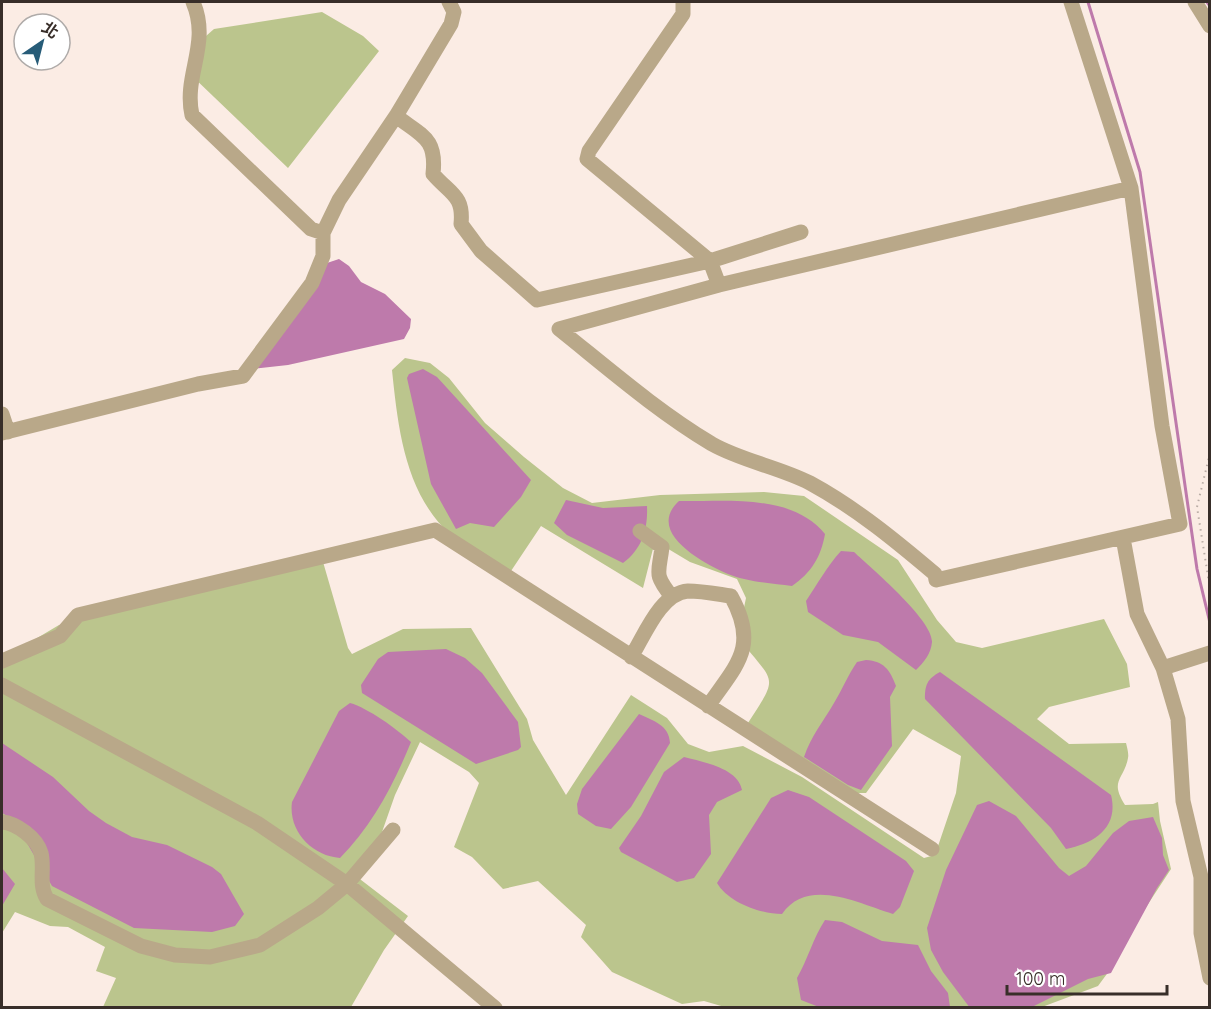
<svg xmlns="http://www.w3.org/2000/svg" width="1211" height="1009" viewBox="0 0 1211 1009" font-family="Quicksand,'Noto Sans TC',sans-serif">
  <style>
    .green { fill: #bbc58d }
    .water { fill: #be7aab }
    .lines { fill: none; stroke-linecap: round; stroke-linejoin: round }
    .stream { stroke: #be7aab; stroke-width: 3 }
    .path { stroke: #b9aca5; stroke-width: 2; stroke-dasharray: 1.5 4.5; stroke-linecap: butt }
    .minor { stroke: #b9a889; stroke-width: 15 }
  </style>
  <rect width="100%" height="100%" fill="#fbece4"/>
  <!-- green -->
  <path class="green" d="M322,12l41,24 16,15 -91,117 -98,-94 8,-31 16,-14z
    M405,358l25,5 19,15 36,45 39,34 39,31 29,15 68,-8 104,-3 40,4 94,64 39,60 19,22 26,6 122,-29 23,45 3,23 -81,20 -12,12 32,25 57,-1c1,4 3,11 2,15 -4,22 -19,22 -3,47l28,-1 5,-2 2,19 11,48 -42,64 -14,30 -17,23 -56,21 -314,1 -24,-7 -22,3 -70,-32 -31,-35 5,-12 -48,-44 -35,8 -31,-32 -18,-10 25,-64 -10,-11 -49,-30 -25,53 -13,37 -30,41 56,43 -24,34 -33,57h-248l13,-29 -20,-7 9,-24 -37,-20 -18,-1 -35,-14 -13,21v-274l57,-34 262,-70 27,93 4,6 51,-25 68,-1 56,91 6,21 33,55 65,-100 36,23 21,26 21,8 34,-6 59,31 122,81 11,-3 21,-62 5,-37 -48,-27 -47,64h-11l-107,-70c31,-48 27,-39 -7,-82v-19l5,-24 -9,-19 -47,-17 -35,-21 -12,47 -102,-62 -32,48c-19,-13 -41,-24 -58,-39 -46,-41 -53,-107 -59,-165z"/>
  <!-- water -->
  <path class="water" d="M339,259l10,7 12,16 24,12 26,25 -1,9 -6,11 -116,26 -37,4 70,-104z
    M423,369l14,8 94,103 -10,17 -27,30 -24,-4 -14,6 -25,-45 -24,-106 2,-4z
    M566,500l37,8 44,-2c1,23 -5,43 -24,57l-56,-28 -13,-12z
    M679,501c47,1 113,-8 146,33 -4,23 -14,39 -33,52 -21,-3 -45,-4 -64,-12 -25,-11 -83,-42 -49,-73z
    M841,551l13,1c17,16 79,68 78,90 -1,12 -8,20 -16,28l-38,-28 -35,-7 -35,-23 -2,-11c11,-16 21,-35 35,-50z
    M446,649l19,9 17,15 36,49 3,25 -3,3 -42,14 -114,-71 -1,-8 17,-26 10,-7z
    M866,660c18,1 24,10 30,26l-6,11 2,49 -31,44 -13,-5 -44,-28c7,-21 19,-35 30,-54 8,-13 14,-28 23,-41z
    M940,672l171,123c8,32 -16,48 -45,54l-15,-21 -126,-129c0,-14 2,-20 15,-27z
    M350,703c18,5 47,26 61,39 -17,42 -39,84 -71,116 -28,-2 -52,-27 -48,-56l47,-91z
    M639,714c15,7 30,11 31,29l-39,64 -20,22 -15,-3 -18,-12 -1,-10 5,-15z
    M2,743l51,34 36,34 17,12 26,14 35,8 45,22 9,7 23,40 -9,12 -23,6 -78,-4 -82,-42 -39,-67 -11,-6z
    M684,757c19,5 54,11 58,33l-25,12 -8,13 2,39 -17,24 -17,4 -56,-30 -2,-4 22,-32 23,-44z
    M788,790l21,7 97,64 8,10 -14,36 -7,7c-36,-11 -85,-37 -111,0 -22,0 -54,-12 -65,-31l54,-85z
    M989,801l27,15 43,52 10,8 17,-10 27,-33 16,-12 24,-4 9,21 1,17 6,15 -12,18 -46,85 -23,6 -54,27 -64,2 -27,-36 -12,-22 -4,-22 19,-58 31,-65z
    M2,868l13,16 -13,22z
    M825,920l17,2 40,19 36,4 13,26 17,22 2,14h-131l-18,-7 -4,-22c11,-19 16,-40 28,-58z"/>
  <g class="lines">
    <!-- stream -->
    <path class="stream" d="M1088,2l52,170 57,397 13,54
      M1207,2l3,4"/>
    <!-- path -->
    <path class="path" d="M1210,453l-13,54 13,82"/>
    <!-- minor -->
    <path class="minor" d="M193,2c18,42 -10,73 -1,113l119,114 12,4 16,-33 57,-84 55,-92 3,-12 -5,-10
      M1195,2l15,24
      M396,116c26,20 41,22 37,58 17,20 31,21 28,50l20,27 56,49 173,-39 -123,-102 2,-8 94,-137v-12
      M801,232l-91,29 9,24 412,-97
      M719,285l-160,44c50,40 98,82 153,115 30,17 67,23 98,39 46,25 86,58 125,91l1,6 244,-56 -18,-98 -31,-238 -60,-186
      M2,414l6,18
      M2,433l196,-49 45,-8 69,-93 11,-27v-23
      M640,531l22,16c-3,27 -9,26 10,50
      M1123,538l14,76 26,54 15,51 5,82 18,76v56l9,45
      M631,657c13,-20 29,-64 57,-66 14,0 29,3 43,5 28,51 6,68 -23,110
      M2,661l58,-25 18,-21 357,-85 497,319
      M1163,668l47,-15
      M2,685l255,138 90,61 148,124
      M2,822c14,1 35,16 39,31 4,15 -3,32 6,46l94,47 34,9 35,2 50,-12 58,-37 29,-24 46,-54"/>
  </g>
  <!-- border -->
  <rect width="1211" height="1009" fill="none" stroke="#382e29" stroke-width="6"/>
  <!-- north arrow -->
  <g transform="translate(42 42) rotate(35)"><circle r="28" fill="#ffffff" stroke="#afaba9" stroke-width="1.5"/>
  <path d="M0-4.5L10 22L0 15L-10 22Z" fill="#275c78"/>
  <text y="-9" font-size="16" font-weight="bold" text-anchor="middle" fill="#382e29">北</text>
  </g>
  <!-- scale -->
  <path d="M1007 985v9h160v-9" fill="none" stroke="#382e29" stroke-width="3"/>
  <text x="1016" y="985" font-size="18" fill="#382e29" stroke="#ffffff" stroke-width="4.5" paint-order="stroke">100 m</text>
</svg>
